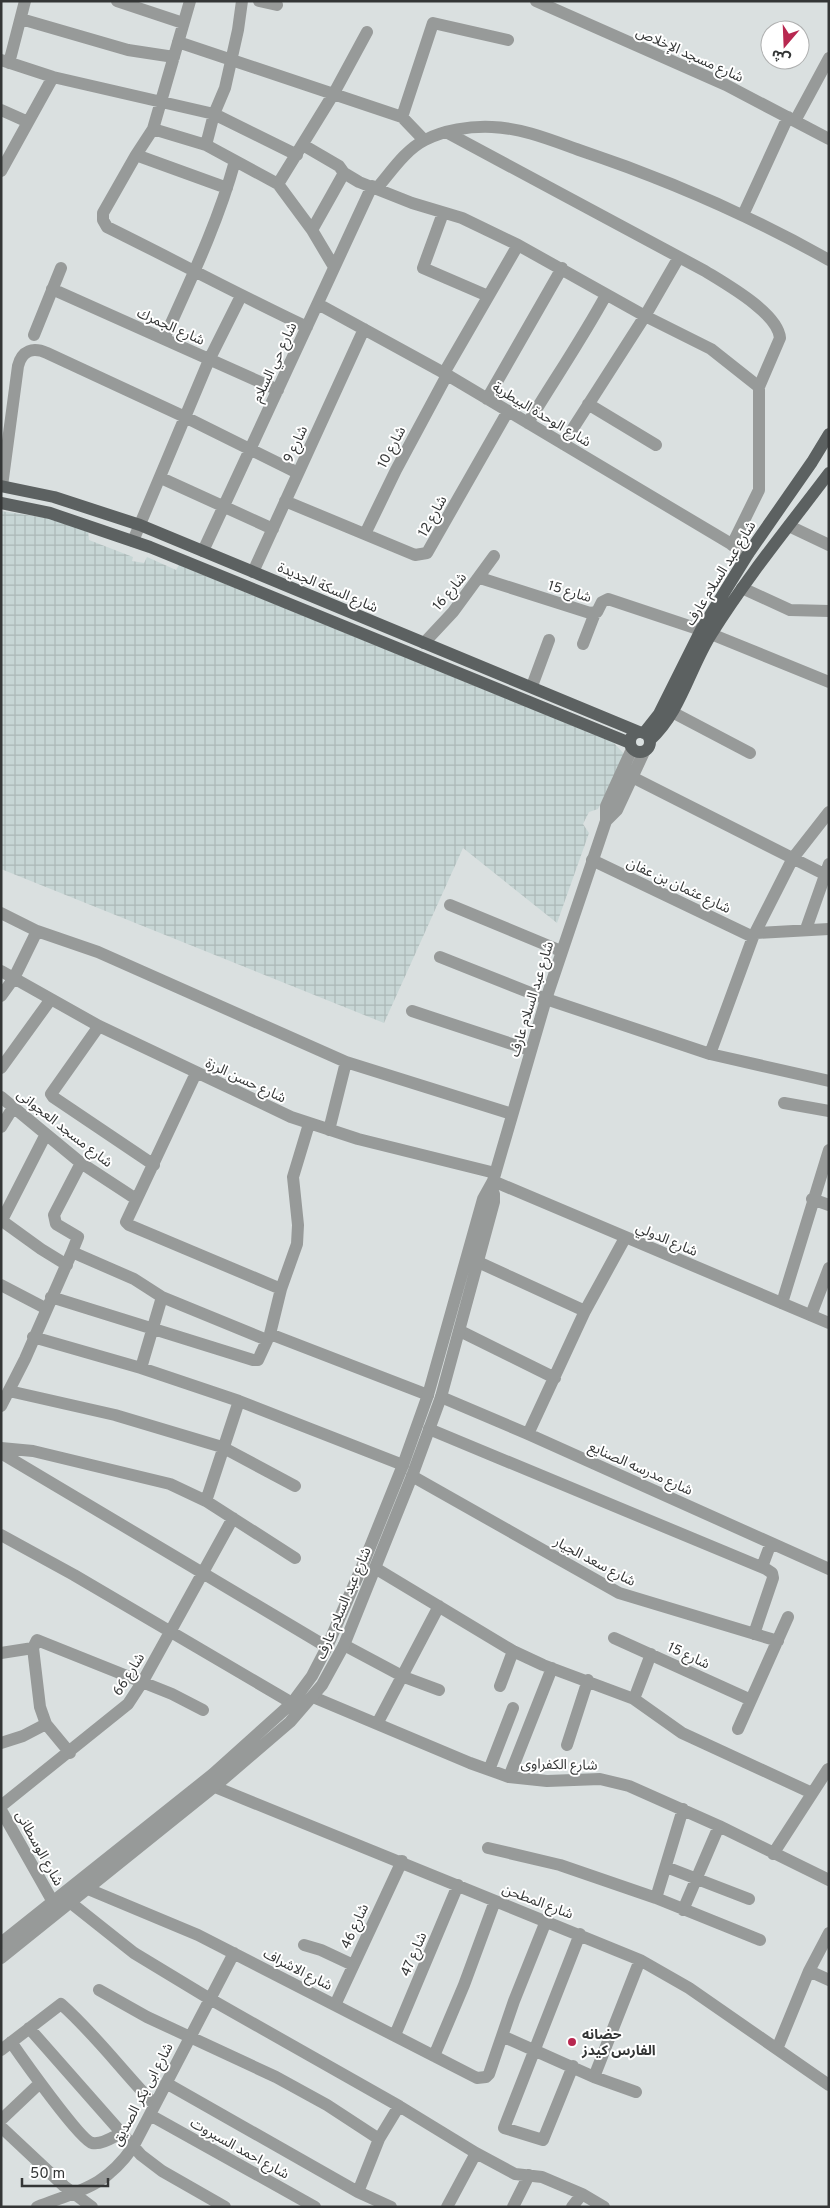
<svg xmlns="http://www.w3.org/2000/svg" width="830" height="2208" viewBox="0 0 830 2208" font-family="Overpass,'Noto Sans Arabic',sans-serif">
  <style>
    .industrial { fill: url(#industrial-grid) }
    .lines { fill: none; stroke-linecap: round; stroke-linejoin: round }
    .minor { stroke: #979a99; stroke-width: 12 }
    .tertiary { stroke: #979a99; stroke-width: 12 }
    .primary { stroke: #5c6161; stroke-width: 12 }
    .poi-dot { fill: #b82850; stroke: #fff; stroke-width: 2 }
    .labels { text-anchor: middle; stroke-width: 4; stroke-linejoin: round; paint-order: stroke }
    .street-label { font-size: 14px; fill: #343636; stroke: #fff }
    .poi-label { font-size: 14px; font-weight: bold; fill: #343636; stroke: #fff; text-anchor: start }
  </style>
  <defs>
    <pattern id="industrial-grid" width="8" height="8" patternUnits="userSpaceOnUse" patternTransform="scale(1.25)"><rect width="8" height="8" fill="#c7d6d5"/><path d="M0 4h8M4 0v8" fill="none" stroke="#acb8b7"/></pattern>
  </defs>
  <rect width="100%" height="100%" fill="#dae0e0"/>
  <!-- industrial -->
  <path class="industrial" d="M1,511l51,8 36,12 1,9 44,17 -1,4 12,2 3,-6 29,13 3,-5 434,177 12,13 -27,54 -9,3 -6,12 6,9 -32,90 -94,-75 -79,175 -383,-154z"/>
  <g class="lines">
    <!-- minor -->
    <path class="minor" d="M117,1l66,22
      M190,1l-37,128 -17,26 -33,58v7l4,7c67,33 132,68 200,100
      M242,1l-4,29 -13,58 -11,26 -8,31 72,39 34,46 22,37
      M259,1l18,4
      M536,1l190,84 103,54
      M21,19l107,31 46,7
      M178,42l224,75 22,23
      M1,60l52,17 161,37 83,41
      M9,63l16,-62
      M1,110l27,12
      M402,117l31,-94 75,17
      M795,121l34,-63
      M153,129l53,16
      M446,132l259,139c21,13 73,42 75,67l-21,49
      M303,145l36,21 5,7 15,9 53,21 50,15 56,27 127,71 66,33 48,38v103l-27,55
      M136,155l91,33
      M1,171l52,-94
      M278,184l56,-91 33,-61
      M377,188c14,-16 28,-38 48,-48 19,-10 45,-14 67,-13 30,1 59,13 87,23 87,29 170,65 250,110
      M443,213l-20,55 65,28
      M743,215l45,-98
      M312,230l32,-57
      M52,289l226,101
      M318,304l126,69 304,181
      M34,335l27,-67
      M164,339c26,-58 54,-116 71,-178
      M444,373l74,-128
      M487,399l75,-131
      M588,404l68,41
      M528,423c26,-43 54,-84 78,-128
      M563,444l82,-128 34,-59
      M161,478l112,51
      M2,486l16,-120c4,-16 15,-19 29,-13l138,64 113,56
      M285,501l130,54 12,-2 81,-142
      M789,526l40,19
      M365,534l31,-64 51,-95
      M133,541l76,-181 32,-64
      M203,551l169,-365
      M253,572l111,-243
      M480,578l110,35 7,-1 5,-10 6,-3 93,31
      M742,588l48,22 39,1
      M711,634l118,48
      M424,643l29,-31 41,-56
      M583,644l12,-31
      M532,686l17,-46
      M672,712l78,41
      M632,777l194,98
      M592,860l161,77
      M450,905l111,46
      M1,913l36,18 61,21 248,110 166,52
      M806,929l23,-65
      M756,933l73,-4
      M440,957l106,42 164,55 119,27
      M1,971l98,55 192,91 67,22 137,34
      M1,996l13,-18 23,-47
      M412,1011l118,39
      M99,1026l-48,68 2,3 101,68
      M710,1054l43,-117 40,-79 36,-46
      M1,1068l50,-69
      M196,1073l-70,149 3,3 152,64
      M1,1097l80,66 55,36
      M784,1103l45,8
      M1,1127l13,-21
      M329,1130l17,-68
      M812,1199l17,6
      M1,1220l40,29 26,16
      M1,1222l45,-88
      M72,1252l6,-15 -22,-13 -2,-9 27,-52
      M478,1262l107,49
      M1,1285l46,24
      M51,1297l202,63h5l12,-26 11,-45 16,-45 1,-19 -5,-48 16,-53
      M782,1303l47,-153
      M811,1315l18,-47
      M460,1331l95,47
      M270,1334l158,61
      M33,1337l108,31 98,33 164,64
      M141,1368l21,-71
      M9,1391l106,24 107,32 73,39
      M441,1397l87,37 301,135
      M1,1406l24,-47 47,-107 62,27 28,18 105,43
      M429,1429l337,140 6,4 1,5 -19,56
      M528,1434l57,-123 40,-73
      M1,1448l32,3 137,33 36,17 89,57
      M1,1453l326,194
      M412,1476l207,117 159,48
      M206,1501l33,-100
      M1,1535l73,40 218,128
      M762,1567l9,-24
      M375,1568l138,83 30,14 91,34 48,34 130,60
      M614,1638l137,62
      M344,1645l60,32 35,13
      M1,1653l32,-5
      M500,1686l13,-35
      M313,1697l157,66 39,14 38,4 53,-2 29,7 90,40 110,54
      M634,1699l17,-45
      M377,1724l62,-118
      M738,1729l50,-112
      M1,1743l22,-7 23,-12
      M567,1745l21,-65
      M70,1753l-24,-29 -6,-17 -7,-59 4,-8 135,54 31,16
      M489,1770l24,-62
      M509,1777l43,-109
      M215,1787l425,173 49,28 140,97
      M1,1806l127,-102 15,-23 90,-163
      M1,1810l52,92
      M488,1848l72,17 96,33 104,42
      M773,1854l55,-85
      M666,1867l83,32
      M88,1889l110,46 279,143 9,-1 3,-3 25,-73 32,-80
      M656,1898l27,-89
      M71,1903l63,50 76,46 189,107 77,47 39,21 27,3 40,17 22,13
      M683,1910l36,-84
      M829,1933l-20,38 20,9
      M304,1945l17,5 32,15
      M99,1990l48,27 129,60 51,28 52,34
      M335,2005l67,-144
      M29,2028l112,127 21,16 63,36
      M395,2035l63,-150
      M502,2036l92,41 42,15
      M11,2042c11,16 69,98 81,101 10,2 21,-6 29,-10
      M777,2049l32,-78
      M1,2050l60,-46c34,30 62,68 94,101
      M434,2056l30,-71 31,-84
      M573,2066l-30,74 -39,-12 76,-194
      M594,2077l46,-117
      M166,2083l192,109 33,15
      M150,2115l165,92
      M1,2120l39,-37
      M1,2127l63,59 28,21
      M358,2192l21,-53 20,-33
      M37,2207c44,-17 68,-20 96,-60l101,-194
      M447,2207l29,-54
      M513,2207l16,-32
      M572,2207l10,-13"/>
    <!-- tertiary -->
    <path class="tertiary" d="M606,821l11,-11 27,-58
      M493,1181l336,142
      M1,1943l212,-169 79,-71 20,-27 15,-29 37,-85 39,-97 25,-70 55,-196 10,-18 53,-182 60,-178v-15l26,-57
      M1,1958l219,-176 70,-60 32,-37 22,-40 68,-169 29,-79 53,-195v-8l-3,-7"/>
    <!-- primary -->
    <path class="primary" d="M1,486l53,11 86,28 499,207
      M1,503l49,10 100,34 480,196
      M630 742a10 10 0 1 1 20 0a10 10 0 1 1-20 0Z
      M644,733l15,-19 42,-84 47,-76 64,-92 17,-28
      M650,740c31,-28 40,-73 62,-107 35,-56 77,-107 117,-160"/>
  </g>
  <!-- markers -->
  <circle class="poi-dot" cx="572" cy="2042" r="5"/>
  <g class="labels">
    <!-- street labels -->
    <g class="street-label">
      <text transform="translate(690 54) rotate(24)" y="5">شارع مسجد الإخلاص</text>
      <text transform="translate(171 326) rotate(24)" y="5">شارع الجمرك</text>
      <text transform="translate(274 362) rotate(-65)" y="5">شارع حي السلام</text>
      <text transform="translate(542 414) rotate(31)" y="5">شارع الوحدة البيطرية</text>
      <text transform="translate(295 444) rotate(-65)" y="5">شارع 9</text>
      <text transform="translate(391 447) rotate(-62)" y="5">شارع 10</text>
      <text transform="translate(432 516) rotate(-61)" y="5">شارع 12</text>
      <text transform="translate(720 573) rotate(-58)" y="5">شارع عبد السلام عارف</text>
      <text transform="translate(328 587) rotate(23)" y="5">شارع السكة الجديدة</text>
      <text transform="translate(449 591) rotate(-50)" y="5">شارع 16</text>
      <text transform="translate(570 591) rotate(17)" y="5">شارع 15</text>
      <text transform="translate(679 885) rotate(25)" y="5">شارع عثمان بن عفان</text>
      <text transform="translate(531 999) rotate(-73)" y="5">شارع عبد السلام عارف</text>
      <text transform="translate(246 1080) rotate(25)" y="5">شارع حسن الرزة</text>
      <text transform="translate(65 1128) rotate(38)" y="5">شارع مسجد العجوانى</text>
      <text transform="translate(667 1239) rotate(23)" y="5">شارع الدولي</text>
      <text transform="translate(641 1468) rotate(24)" y="5">شارع مدرسه الصنايع</text>
      <text transform="translate(595 1561) rotate(28)" y="5">شارع سعد الجيار</text>
      <text transform="translate(343 1603) rotate(-67)" y="5">شارع عبد السلام عارف</text>
      <text transform="translate(689 1655) rotate(25)" y="5">شارع 15</text>
      <text transform="translate(128 1674) rotate(-58)" y="5">شارع 66</text>
      <text transform="translate(559 1764) rotate(1)" y="5">شارع الكفراوى</text>
      <text transform="translate(40 1848) rotate(61)" y="5">شارع الوسطانى</text>
      <text transform="translate(538 1901) rotate(21)" y="5">شارع المطحن</text>
      <text transform="translate(354 1926) rotate(-65)" y="5">شارع 46</text>
      <text transform="translate(413 1954) rotate(-67)" y="5">شارع 47</text>
      <text transform="translate(298 1969) rotate(27)" y="5">شارع الاشراف</text>
      <text transform="translate(142 2094) rotate(-62)" y="5">شارع ابى بكر الصديق</text>
      <text transform="translate(240 2148) rotate(29)" y="5">شارع احمد السبروت</text>
    </g>
    <!-- poi labels -->
    <g class="poi-label">
      <text x="582" y="2039">حضانه<tspan x="582" dy="16">الفارس كيدز</tspan></text>
    </g>
  </g>
  <!-- border -->
  <rect width="830" height="2208" fill="none" stroke="#343636" stroke-width="5"/>
  <!-- north arrow -->
  <g transform="translate(785 45) rotate(199)"><circle r="24" fill="#ffffff" stroke="#aeafaf"/>
  <path d="M0-4L9 19L0 12L-9 19Z" fill="#b82850"/>
  <text y="-8" font-size="14" font-weight="bold" text-anchor="middle" fill="#343636">ش</text>
  </g>
  <!-- scale -->
  <path d="M22 2178v8h86v-8" fill="none" stroke="#343636" stroke-width="2.5"/>
  <text x="30" y="2178" font-size="15" fill="#343636" stroke="#ffffff" stroke-width="4" paint-order="stroke">50 m</text>
</svg>
